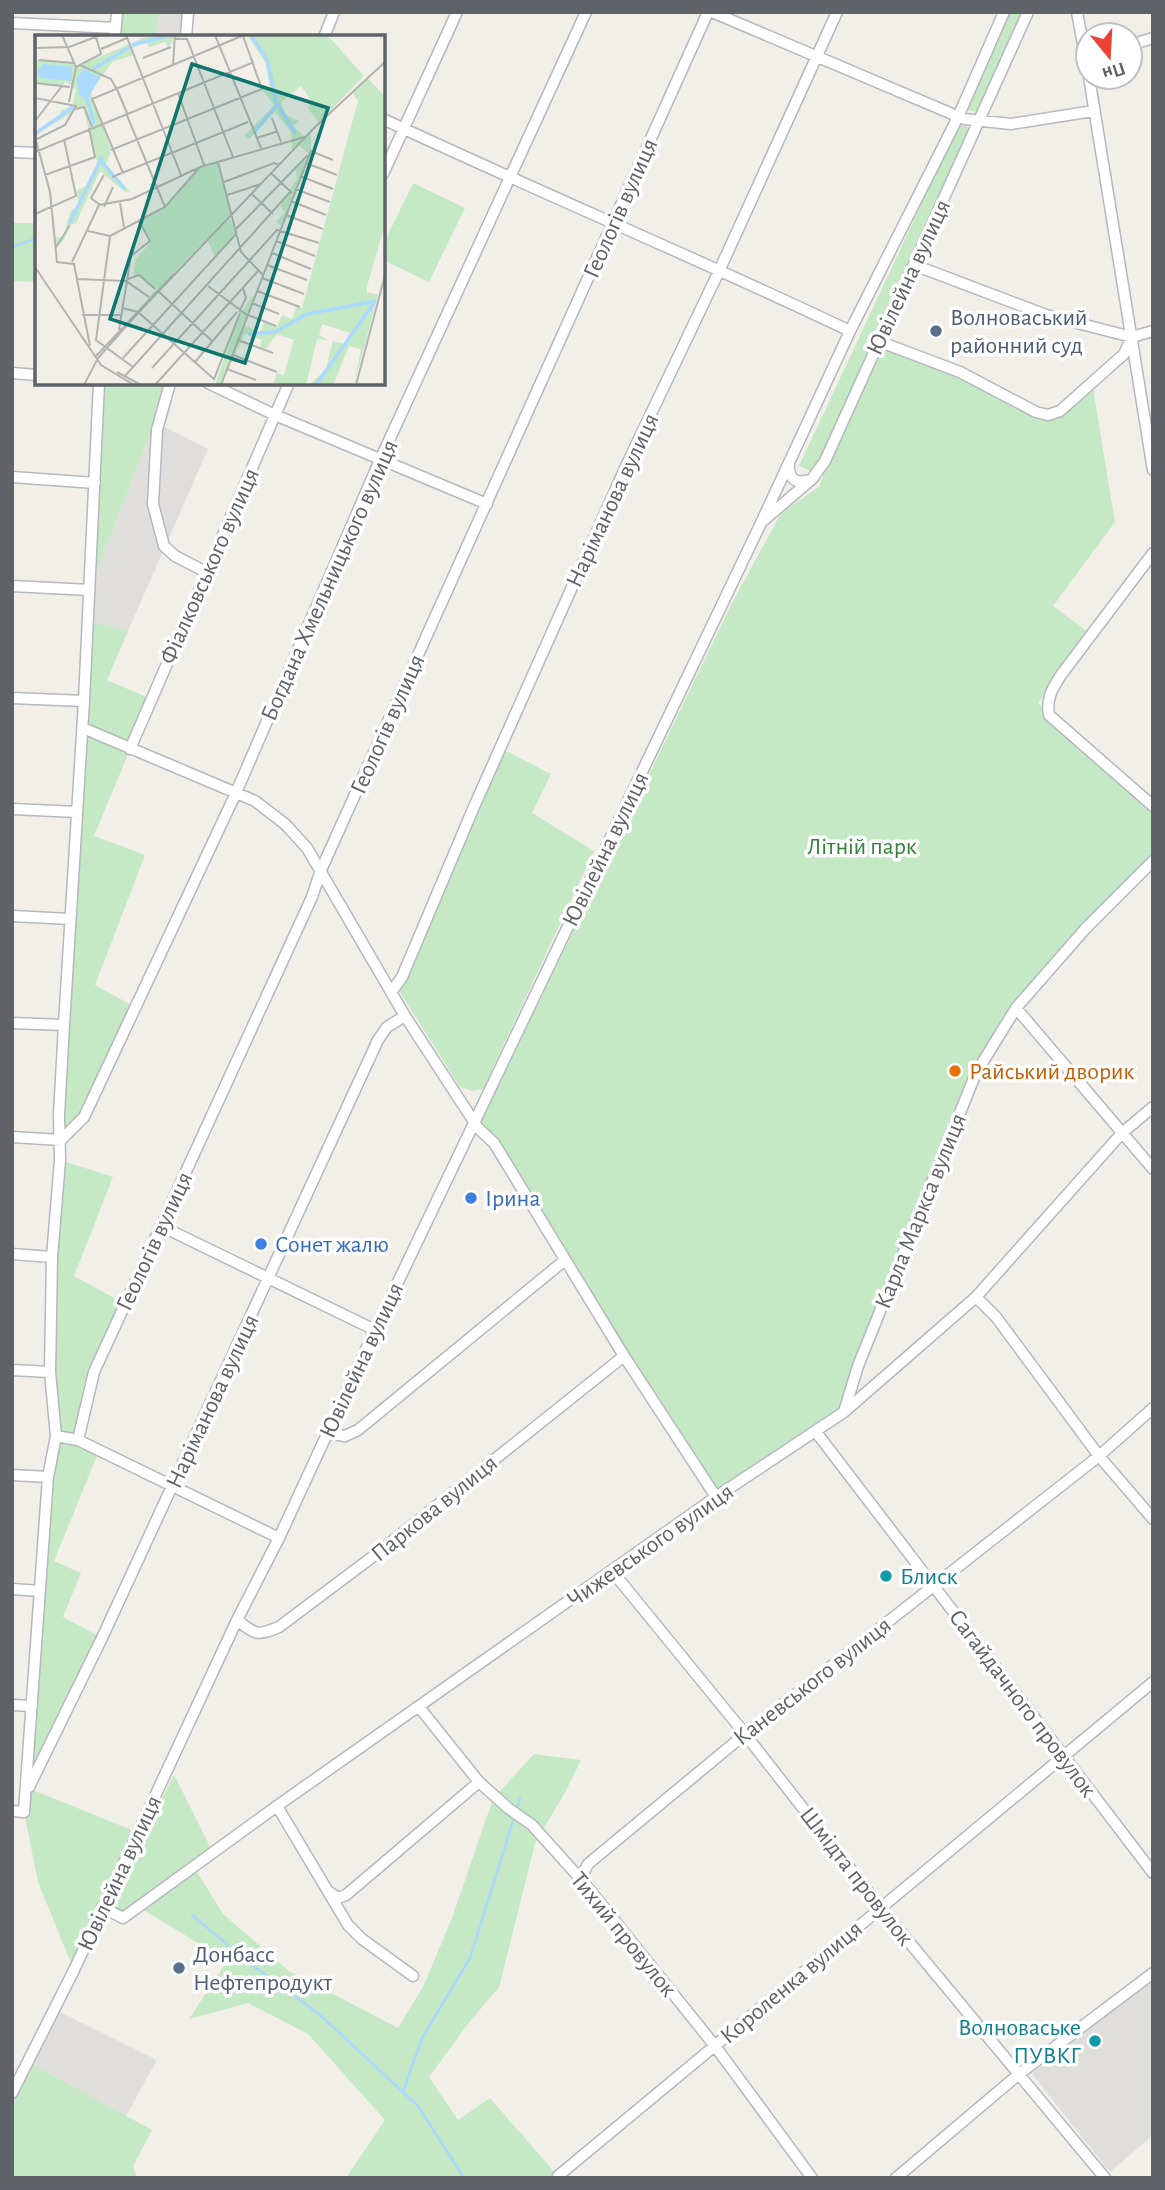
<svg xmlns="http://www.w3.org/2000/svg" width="1165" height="2190" viewBox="0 0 1165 2190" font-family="'Alegreya Sans',sans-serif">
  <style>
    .industrial { fill: #e0deda }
    .green { fill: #c5e8c5 }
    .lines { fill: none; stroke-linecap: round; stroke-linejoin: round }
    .stream { stroke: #aadaff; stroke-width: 2.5 }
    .minor-casing { stroke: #b5b8bc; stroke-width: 13 }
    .minor { stroke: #fff; stroke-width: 10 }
    .service-dot { fill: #5c6f8a; stroke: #fff; stroke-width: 2.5 }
    .food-dot { fill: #e8710a; stroke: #fff; stroke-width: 2.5 }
    .shop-dot { fill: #3f7fe0; stroke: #fff; stroke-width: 2.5 }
    .culture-dot { fill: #0f9aa8; stroke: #fff; stroke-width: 2.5 }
    .labels { text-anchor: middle; stroke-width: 7; stroke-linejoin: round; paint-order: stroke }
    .street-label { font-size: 24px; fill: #5f6368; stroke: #fff }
    .service-label { font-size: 24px; fill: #4e5e75; stroke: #fff; text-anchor: start }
    .park-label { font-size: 24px; fill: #348238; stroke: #fff }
    .food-label { font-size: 24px; fill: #c56008; stroke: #fff; text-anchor: start }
    .shop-label { font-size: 24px; fill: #366cbe; stroke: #fff; text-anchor: start }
    .culture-label { font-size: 24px; fill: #0d838f; stroke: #fff; text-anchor: start }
    .inset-river { fill: none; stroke: #aadaff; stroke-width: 3.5 }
    .inset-road { fill: none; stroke: #b3b3b1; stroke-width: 2 }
    .view { fill: #0f766e; fill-opacity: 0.15; stroke: #0f766e; stroke-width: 3.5 }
    .inset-edge { fill: none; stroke: #5f6368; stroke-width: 3.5 }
  </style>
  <rect width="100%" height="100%" fill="#f1efe8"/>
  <!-- industrial -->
  <path class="industrial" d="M158,12h30l-2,25h-30z
    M155,422l53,27 -80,182 -40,-10 1,-31z
    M1153,1975v160l-43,37 -78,-98z
    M58,2011l99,49 -31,56 -94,-52z"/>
  <!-- green -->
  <path class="green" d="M117,12h41l-2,25h-41z
    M1009,12h16l-45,100 -16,-2z
    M958,126l17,1 -158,347 -18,-8z
    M413,183l52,25 -36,74 -46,-22v-15z
    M12,223h25v59l-25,-1z
    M882,348l78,24 88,43 44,-33 23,140 -62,84 39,29 -54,68 115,103v55l-137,147 -40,65 -132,339 -128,85 -172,-274 -66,-95 254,-525 49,-90 38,-26 9,-25z
    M99,383h65l-9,39 -66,168z
    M88,621l40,10 -21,49 44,19 -57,137 51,19 -50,130 40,22 -51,110 -23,23z
    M504,750l47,24 -19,39 62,38 -111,238 -11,2 -12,-4 -62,-98 8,-8z
    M60,1160l53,17 -39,99 51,28 -31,68 -16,68 21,11 -45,110 27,12 -18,44 39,21 -69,152 101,41 -37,73 -26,59 -33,-81 -14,-70 32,-376 -6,-64z
    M534,1754l47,6 -15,31 -31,52 -36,144 -32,38 -38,52 29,43 32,-22 68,78 -3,2h-209l39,-58 -77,-86 -60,-31 -59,16 38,-58 -88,-54 -16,11 -17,-10 68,-133 39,78 -19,14 29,47 66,57 109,57 26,-43 28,-67 41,-119z
    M32,2064l120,66 -19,36 4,12h-125v-75z"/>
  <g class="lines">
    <!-- stream -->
    <path class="stream" d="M12,247l25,-9
      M516,1811l4,-13
      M192,1915l56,47 71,52 99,92 46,72
      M403,2092l19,-54 48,-80 44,-140"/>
    <defs>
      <path id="minor" d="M712,12l252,107 47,5 82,-13
        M1077,12l11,59
        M12,23l104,5
        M115,37l2,-25
        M186,37l2,-25
        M324,37l10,-25
        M1130,45l23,-7
        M1089,77l64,393
        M383,119c155,73 312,138 467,212
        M12,152l25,1
        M383,174l74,-162
        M914,265l132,50 86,22 21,-6
        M878,341l82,31 76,40 12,3 12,-4 64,-57 8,-17
        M12,373l25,2
        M170,383l-13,47 -4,74 11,42 11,10 33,17
        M208,383l67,32 212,89
        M789,464c-1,15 7,20 20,16
        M12,477l83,6
        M764,520l48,-41 13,-18 203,-449
        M1153,553l-92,122c-9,14 -15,24 -12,40l104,91
        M12,586l77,4
        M12,698l72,3
        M83,728l172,73 30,23 22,24 98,168 73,112 16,15 130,213 92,141
        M130,749l159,-366
        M12,809l65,3
        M12,916l58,3
        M392,991l10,-14 71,-168 154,-345 93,-195 117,-257
        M1016,1008l137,161
        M12,1023l52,2
        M12,1137l49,3 23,-23 151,-322 145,-335 206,-448
        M161,1226l214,104
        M12,1254l40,3
        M976,1297l20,20 103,139 54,63
        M12,1370l38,2
        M844,1412l14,-46 118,-293 40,-65 70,-80 67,-67
        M816,1432l337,441
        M327,1433l18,3 13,-6 207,-170
        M56,1436l22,4 201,98
        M78,1440l16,-68 218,-475 9,-27 387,-858
        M12,1475l36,2
        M612,1571l133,163 135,173 225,271
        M12,1589l28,2
        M237,1620c19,15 20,16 42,7l96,-72 249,-199
        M12,1705l20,1
        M419,1707l60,75 29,26 24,17 53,59 130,162 97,132
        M29,1787l73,-149 276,-598 9,-13 18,-11
        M277,1806l71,119 14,14 51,37
        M12,1811l12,1 24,-335 8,-41 -6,-64 2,-115 8,-97 -1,-45 5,-90 20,-324 15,-318
        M585,1884l-2,-10 5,-10 157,-130 354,-278 54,-48
        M329,1892l9,6 8,-3 133,-113
        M102,1907l21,11 154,-112 439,-309 128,-85 132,-115 146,-164 31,-26
        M12,2093l62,-123 163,-350 42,-82 96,-208 386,-807 89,-192 108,-214 46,-105
        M559,2178l-1,-2 595,-494
        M896,2178l123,-104 134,-101"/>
    </defs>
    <!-- minor casing -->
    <use href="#minor" class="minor-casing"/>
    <!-- minor -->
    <use href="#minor" class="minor"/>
  </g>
  <!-- markers -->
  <g class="service-dot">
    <circle cx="936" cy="331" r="7"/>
    <circle cx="179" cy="1968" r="7"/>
  </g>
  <circle class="food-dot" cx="955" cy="1071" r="7"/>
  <g class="shop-dot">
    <circle cx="471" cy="1198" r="7"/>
    <circle cx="261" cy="1244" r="7"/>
  </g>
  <g class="culture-dot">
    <circle cx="886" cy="1576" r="7"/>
    <circle cx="1095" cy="2041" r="7"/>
  </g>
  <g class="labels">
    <!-- street labels -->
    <g class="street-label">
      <text transform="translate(620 208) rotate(-66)" y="8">Геологів вулиця</text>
      <text transform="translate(908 277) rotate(-65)" y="8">Ювілейна вулиця</text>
      <text transform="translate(612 500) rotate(-65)" y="8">Наріманова вулиця</text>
      <text transform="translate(209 566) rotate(-66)" y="8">Фіалковського вулиця</text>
      <text transform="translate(329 580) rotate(-66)" y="8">Богдана Хмельницького вулиця</text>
      <text transform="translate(387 724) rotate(-66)" y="8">Геологів вулиця</text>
      <text transform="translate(605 849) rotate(-64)" y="8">Ювілейна вулиця</text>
      <text transform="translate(920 1211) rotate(-68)" y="8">Карла Маркса вулиця</text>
      <text transform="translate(154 1241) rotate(-65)" y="8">Геологів вулиця</text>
      <text transform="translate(361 1360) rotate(-65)" y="8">Ювілейна вулиця</text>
      <text transform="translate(212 1401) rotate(-65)" y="8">Наріманова вулиця</text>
      <text transform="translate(434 1508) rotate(-39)" y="8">Паркова вулиця</text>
      <text transform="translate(650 1545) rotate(-35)" y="8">Чижевського вулиця</text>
      <text transform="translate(812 1681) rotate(-38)" y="8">Каневського вулиця</text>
      <text transform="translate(1023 1703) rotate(53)" y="8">Сагайдачного провулок</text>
      <text transform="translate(119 1873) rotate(-65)" y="8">Ювілейна вулиця</text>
      <text transform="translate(857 1876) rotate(52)" y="8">Шмідта провулок</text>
      <text transform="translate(624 1934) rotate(51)" y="8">Тихий провулок</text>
      <text transform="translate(791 1982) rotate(-40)" y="8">Короленка вулиця</text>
    </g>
    <!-- service labels -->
    <g class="service-label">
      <text x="950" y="325">Волноваський<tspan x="950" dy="28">районний суд</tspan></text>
      <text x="193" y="1962">Донбасс<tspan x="193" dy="28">Нефтепродукт</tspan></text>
    </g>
    <!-- park labels -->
    <g class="park-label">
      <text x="862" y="854">Літній парк</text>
    </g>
    <!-- food labels -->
    <g class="food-label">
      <text x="969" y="1079">Райський дворик</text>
    </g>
    <!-- shop labels -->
    <g class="shop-label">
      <text x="485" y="1206">Ірина</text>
      <text x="275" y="1252">Сонет жалю</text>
    </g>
    <!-- culture labels -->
    <g class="culture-label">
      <text x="900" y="1584">Блиск</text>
      <text x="1081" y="2035" text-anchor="end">Волноваське<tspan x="1081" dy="28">ПУВКГ</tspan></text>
    </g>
  </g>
  <!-- overview -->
  <g transform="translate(35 35)">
    <rect width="350" height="350" fill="#f1efe8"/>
    <path d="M115,0h44l-20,4 -6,9 -3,-6 -16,5 -3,-5 -14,6 1,7 -21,7 -21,30 20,58 -5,14 10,18 15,9 -6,1 -25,-21 -24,52 -6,2 -5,13 -8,9 -3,-9 9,-1 8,-27 8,-4 -3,-15 10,-5 11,-23 -14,-57 -48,29 25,-20 1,-5 11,-3 4,-17 -11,-9 -3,5 -27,-3v-23l39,2 2,5zM212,0h80l37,41 -45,46 -11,-13 3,-9 -10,-14 -20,16 5,13 13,6 -6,5 12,11 -13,13 -1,-18 -16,-20 -26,27 -5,-3 30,-31 -12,-16 8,-2 -5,-25zM333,44l17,17v128l-18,62v6l11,3 -24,90 7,-36 -12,-3 -16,39h-23l16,-17 7,-27 11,3 6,-11 -28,-9 -3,11 9,5 -11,-1 -11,46h-33l4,-12 7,2 10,-35 -17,-6 -12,16 -5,-2 2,-8 -17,-6 -24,51h-6l25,-72 17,-22 -13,34 16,7 5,-11 12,5 5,-11 10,4 5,-13 5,2 56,-207 -6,-9zM276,97v19l-29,75 -6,-4 9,-10 -5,-6 17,-27 -2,-11 14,-14 -10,-9zM183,127l14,51 -95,98 19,-22 -17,-14 -6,2 2,-17 16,-18 -12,-21 26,-14 35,-40zM195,183l6,15 -21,23 -7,-15z" fill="#c5e8c5"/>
    <path d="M9,29l28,3v14l-31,-3 -4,-8zM49,34l16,8 -13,23 -8,-5 -2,-17z" fill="#aadaff"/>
    <path class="inset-river" d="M216,0l17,26 8,41 19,31M97,10l40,-10M58,34l37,-22M52,63l7,26M0,99l39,-28M218,99l23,-28M66,126l24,28M35,188l32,-66M213,299l27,-2 32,-18 69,-13M281,350l58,-82"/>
    <path class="inset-road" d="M27,0l14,32 -7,35M91,0l55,140M180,0l46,113M139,4h13l46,118M0,13l34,-1 32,-12M66,14l26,-11M108,23l28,-11M4,25l35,3M45,30l31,14 5,9M138,30l2,-30M41,32l25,-13 -5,-17M0,48l35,4M81,52l11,26M143,58l26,72M0,63l41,8 -11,19 -28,14M41,74l8,-2 8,20M91,78l39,94M237,83l9,24M0,86l27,-35M0,102l15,55 7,70 17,2 16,82M222,103l21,-7M76,115l151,-61 -19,-53M0,117l219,-90M183,127l23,90 22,23M271,128l31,12M88,138l-31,-74 152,-64M236,138l21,20M10,140l50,-18 -6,-29M265,141l33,13M77,142l136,-55M189,147l50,-19 5,2M260,154l35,13M217,159l21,20M192,160l34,-11M256,166l35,14M85,168l4,24M65,170l-9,-7 13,-23M69,172l9,-20M0,179l41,-18 -12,-57M251,180l37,14M201,194l72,-74M53,196l22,5M241,206l39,15M20,214l15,-24M237,218l39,16M37,227l27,-57 33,-6 68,-32 105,-30M232,230l40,15M0,232l66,98 33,20M227,243l42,16M42,244l49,2 23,16M93,244l11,-4 16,14M173,251l39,29M222,256l43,16M124,257l54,50M217,268l27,11M87,273l16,4 76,67 26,-66M204,277l7,-14 -3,-10M47,280h39M213,280l28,11M84,295l12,-74 19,-15 -11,-20M203,305l35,13M198,320l44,17M61,321l78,-82M88,323l114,-125M160,327l42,-50M98,332l-37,-27 14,-104 55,-29 34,-39M117,333l125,-138 42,13M192,334l29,11M82,337l24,13M90,341l165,-184M49,350l14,-27 40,-45 177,-186 70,-65M120,350l103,-114M186,350l90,-234 22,9M321,350l29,-110"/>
    <path class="view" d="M157,29l136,44 -83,255 -135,-44z"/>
    <rect width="350" height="350" class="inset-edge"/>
  </g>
  <!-- border -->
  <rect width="1165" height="2190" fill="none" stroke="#5f6368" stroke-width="28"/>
  <!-- north arrow -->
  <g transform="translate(1109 56) rotate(162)"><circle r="33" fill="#ffffff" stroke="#bfc1c3" stroke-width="2"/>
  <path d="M0-5L12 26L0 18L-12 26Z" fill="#ea4335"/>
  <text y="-10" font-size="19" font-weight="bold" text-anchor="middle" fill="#5f6368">Пн</text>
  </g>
</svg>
